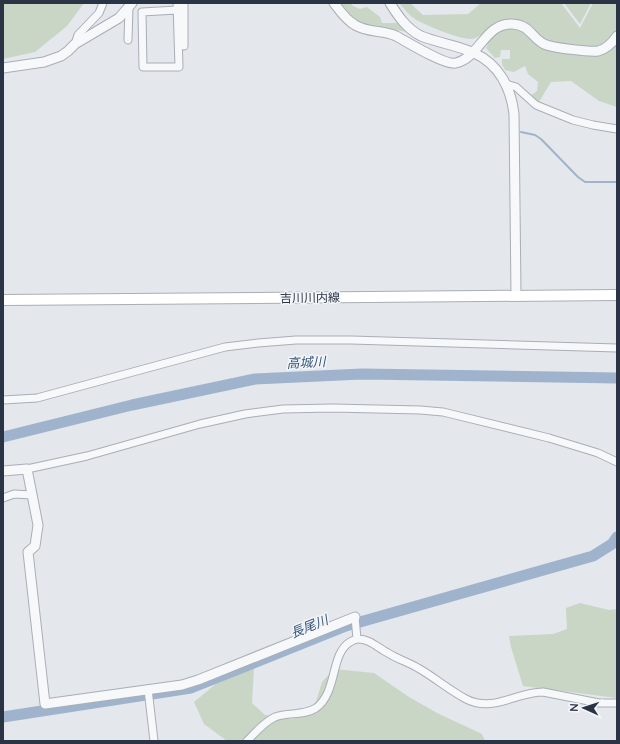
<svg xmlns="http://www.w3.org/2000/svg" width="620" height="744" viewBox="0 0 620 744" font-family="Lato,'Noto Sans JP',sans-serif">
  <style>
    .green { fill: #c9d6c5 }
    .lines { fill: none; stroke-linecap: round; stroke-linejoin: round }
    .stream { stroke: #9fb4cc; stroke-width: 2 }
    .river { stroke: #9fb4cc; stroke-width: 11 }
    .minor-casing { stroke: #a9aeb7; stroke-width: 9 }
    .tertiary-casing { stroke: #a9aeb7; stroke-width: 11 }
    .secondary-casing { stroke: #a9aeb7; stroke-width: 12 }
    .minor { stroke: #f7f8fa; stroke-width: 7 }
    .tertiary { stroke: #f7f8fa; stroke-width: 9 }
    .secondary { stroke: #fff; stroke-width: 10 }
    .labels { text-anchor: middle; stroke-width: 3; stroke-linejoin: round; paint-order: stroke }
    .street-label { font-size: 12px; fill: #2b3445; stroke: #f4f6f9 }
    .water-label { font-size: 13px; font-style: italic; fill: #34527a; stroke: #f4f6f9 }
  </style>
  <rect width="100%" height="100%" fill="#e4e7ec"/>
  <!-- green -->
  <path class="green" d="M3,3h81l-17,23 -32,26 -32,7z
    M337,3h14l2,3 7,3 7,-2 13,10 2,6h16l9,9 -47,-9 -10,-6z
    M399,3h11l13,12 45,-1 13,-11h80l19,25 13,-25h24v104l-18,-6 -28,-20 -20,1 -12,20 -5,-2 -4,-4 7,-5 1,-9 -10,-8 -3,-8 -11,6 -9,-2 -3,-6v-5h8v-9h-9l-1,7 -5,1 -9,-10 5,-11 -1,-10c-6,5 -11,11 -19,12 -10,1 -50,-15 -59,-22 -5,-4 -9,-10 -13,-14z
    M564,3h27l-11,21z
    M580,603l29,7 8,-1v89l-94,-12 -12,-39 -2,-11 44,-2 14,-5 -1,-21z
    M254,668l-2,35 13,12 28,4 21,-11 8,-26 12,-13 40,4 35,24 28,16 45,21 3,7h-258l-23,-17 -10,-22 29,-24z"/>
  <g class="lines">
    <!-- stream -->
    <path class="stream" d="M521,132l14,3 6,4 37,38 7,5h32"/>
    <!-- river -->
    <path class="river" d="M3,437l129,-32 123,-26 107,-5 255,4
      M3,717l188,-29 155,-62 247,-70 19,-12 5,-7"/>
    <defs>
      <path id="minor" d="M177,3l2,64h-36l-1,-55 35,-2
        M184,3v43
        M128,40l1,-34
        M75,44l3,-9 21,-22 4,-10
        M506,84l10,3 20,18 37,15 20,5 24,4
        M3,400l34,-2 188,-51 33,-4 38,-3h55l266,8
        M27,469l60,-13 113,-32 45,-10 38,-5 50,-1 87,2 23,2 106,26 49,15 19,9
        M3,498l11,-4 18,1
        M355,617l2,22
        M148,689l6,52
        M247,741c8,-8 17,-19 28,-24 13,-5 29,-1 41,-9 22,-16 14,-54 34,-66 2,-1 5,-3 8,-3 12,0 20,9 30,14 9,6 20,9 30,15 16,9 31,22 48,31 27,14 50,-7 77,-7l56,11h18"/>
      <path id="tertiary" d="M334,3c6,8 12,17 21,22 13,8 29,5 41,11 11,6 50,30 60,27 24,-6 29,-40 56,-39 18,1 19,13 32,20 8,4 46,8 54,7 9,-2 15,-9 19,-15
        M390,3c8,13 17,26 31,33 17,7 36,9 53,17 25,11 37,35 40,61l2,181
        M3,68l41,-6 17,-6 7,-5 7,-7 44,-26 13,-15
        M3,471l24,-2 11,56 -3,21 -7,6 17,152 137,-19 16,-5 157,-63"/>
      <path id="secondary" d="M3,300l614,-5"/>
    </defs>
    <!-- minor casing -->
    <use href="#minor" class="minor-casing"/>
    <!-- tertiary casing -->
    <use href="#tertiary" class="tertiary-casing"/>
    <!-- secondary casing -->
    <use href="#secondary" class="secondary-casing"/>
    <!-- minor -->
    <use href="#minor" class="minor"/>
    <!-- tertiary -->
    <use href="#tertiary" class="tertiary"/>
    <!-- secondary -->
    <use href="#secondary" class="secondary"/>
  </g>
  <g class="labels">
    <!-- street labels -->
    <g class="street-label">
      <text transform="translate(310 298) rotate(-1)" y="4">吉川川内線</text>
    </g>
    <!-- water labels -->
    <g class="water-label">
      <text transform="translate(306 362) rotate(-3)" y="5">高城川</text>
      <text transform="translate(309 626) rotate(-22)" y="5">長尾川</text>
    </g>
  </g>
  <!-- border -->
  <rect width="620" height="744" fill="none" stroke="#2b3445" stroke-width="8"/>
  <!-- north arrow -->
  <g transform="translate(584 708) rotate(273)" stroke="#f4f6f9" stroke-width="3" paint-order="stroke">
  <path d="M0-3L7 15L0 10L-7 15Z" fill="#2b3445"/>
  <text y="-6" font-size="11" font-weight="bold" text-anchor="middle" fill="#2b3445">N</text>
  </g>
</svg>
